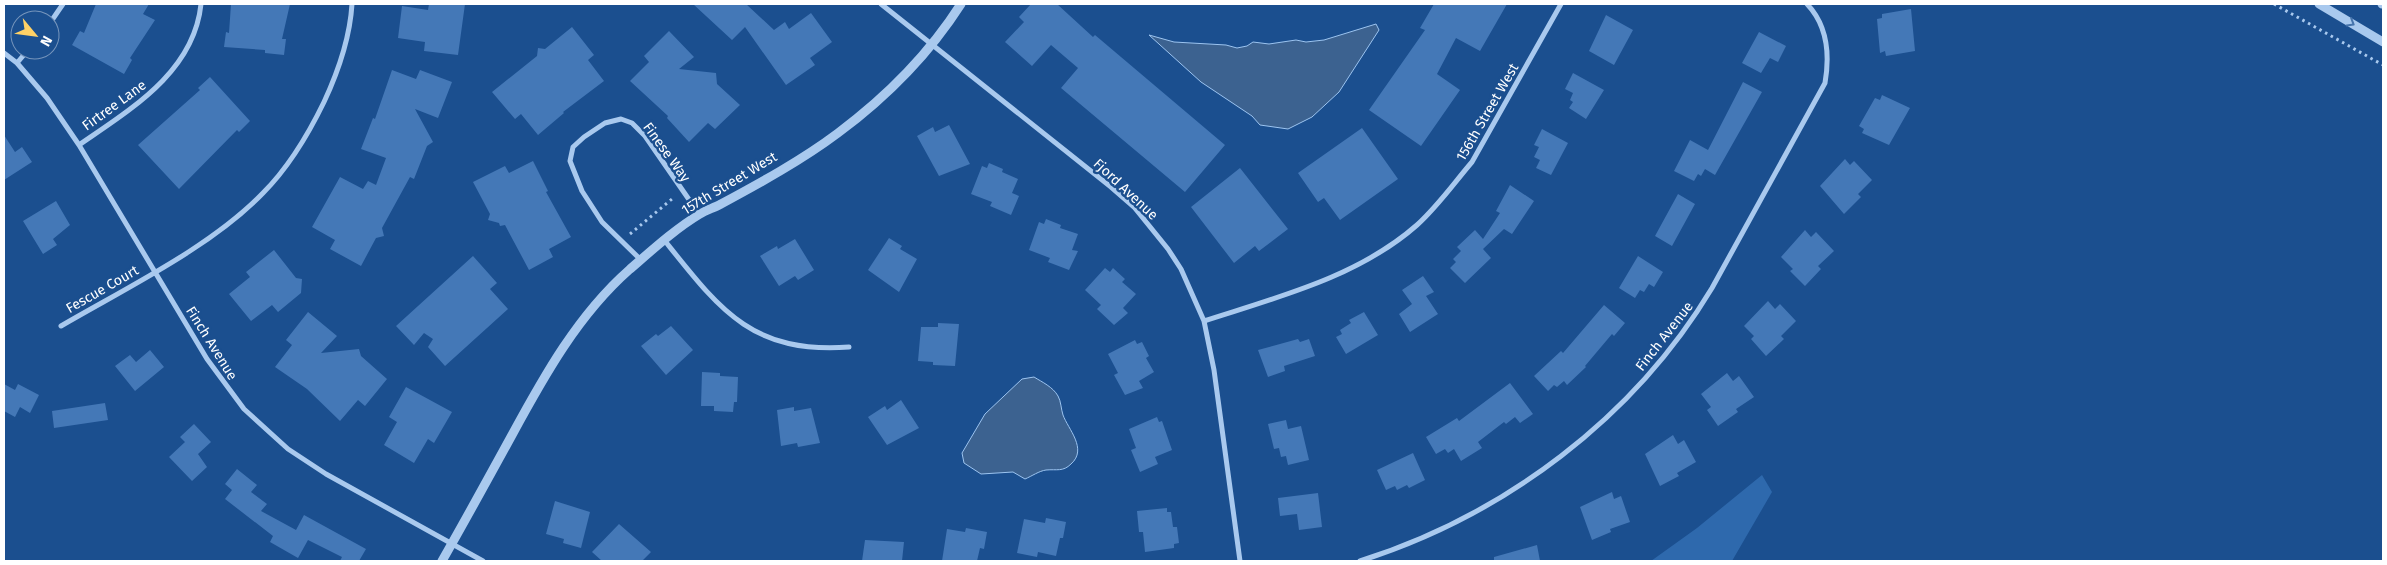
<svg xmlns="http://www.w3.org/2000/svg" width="2387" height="565" viewBox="0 0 2387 565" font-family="'Fira Sans',sans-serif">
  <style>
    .green { fill: #2e69ad }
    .water { fill: #3c6290; stroke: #9cc4f0 }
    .building { fill: #4478b7 }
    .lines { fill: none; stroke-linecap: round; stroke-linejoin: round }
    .path { stroke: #a9c9ee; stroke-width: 3; stroke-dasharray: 2.5 4; stroke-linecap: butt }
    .minor { stroke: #a9c9ee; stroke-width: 5 }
    .tertiary { stroke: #a9c9ee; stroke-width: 9 }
    .oneway { stroke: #4674ac }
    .labels { text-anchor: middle; stroke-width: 5; stroke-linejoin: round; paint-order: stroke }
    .street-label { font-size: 14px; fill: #fff; stroke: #1b4f8f }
  </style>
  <rect width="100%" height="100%" fill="#1b4f8f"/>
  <!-- green -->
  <path class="green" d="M1762,475l10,17 -40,69h-81l46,-33z"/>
  <!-- water -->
  <path class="water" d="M1376,24l3,6 -40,62 -27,25 -24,12 -28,-4 -8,-9 -51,-34 -52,-47 25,7 52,3 11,3 10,-2 6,-4 16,2 27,-4 10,2 18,-2z
    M1034,377c8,5 19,10 24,19 3,5 3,13 5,19 5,14 25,34 8,49 -8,8 -14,5 -25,6 -7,1 -14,6 -21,9l-12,-7 -32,2 -17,-11 -2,-10 23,-39 37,-35z"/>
  <!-- building -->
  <path class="building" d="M96,4h53l-6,10 12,6 -25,38 2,2 -8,14 -52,-29 8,-14 4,2z
    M231,4h59l-8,35h4l-2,16 -19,-2v-3l-41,-3 2,-15 3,1z
    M429,4h36l-7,51 -34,-4 1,-9 -27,-4 4,-32 26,4z
    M693,4h53l28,26 11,-8 4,7 22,-16 21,29 -22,16 5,7 -29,20 -41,-58 -13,13z
    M1031,4h26l36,33 2,-2 130,110 -40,47 -124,-104 17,-20 -27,-23 -19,21 -27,-24 19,-20 -5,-5z
    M1434,4h73l-27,47 -24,-13 -19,36 23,16 -39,56 -52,-36 56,-80 -5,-2z
    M1911,9l4,42 -29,5 -1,-5 -5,2 -3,-34 5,-1v-4z
    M1606,15l27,15 -19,35 -25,-14z
    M572,27l22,28 -6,5 16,21 -41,31 1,1 -26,22 -17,-21 -6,5 -23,-27 45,-36 1,-8 7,1z
    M669,31l25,26 -15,12 37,4 1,11 23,21 -25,24 -7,-6 -19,19 -22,-24 1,-2 -38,-35 19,-19 -5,-6z
    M1759,32l27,14 -8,16 -8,-4 -9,15 -19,-10z
    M392,70l24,9 4,-9 32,12 -14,36 -23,-9 18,33 -6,4 -13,33 -4,-2 -28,51 2,8 -8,2 -15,28 -31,-17 5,-9 -23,-13 28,-50 23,12 5,-8 8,4 10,-27 -25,-9 12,-31 2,1z
    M1573,73l31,17 -18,29 -17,-11 4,-6 -3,-2 3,-7 -8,-4z
    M210,77l40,44 -11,11 -2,-2 -58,59 -41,-44 62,-55 -2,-2z
    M1743,82l19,10 -47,83 -10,-6 -4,7 -3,-2 -4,7 -20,-10 16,-31 18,10z
    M1882,95l28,13 -21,37 -27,-12 2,-4 -5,-3 16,-28 5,2z
    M949,125l21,39 -31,12 -22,-40 16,-9 2,5z
    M1362,128l36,51 -58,41 -16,-22 -6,4 -20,-29z
    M1542,129l26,14 -17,32 -15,-7 4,-8 -6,-3 5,-10 -5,-2z
    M4,135l11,17 7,-5 10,15 -28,18z
    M1845,159l5,6 4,-4 18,19 -14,14 3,3 -17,17 -24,-28z
    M533,161l15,30 -2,1 25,45 -22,12 4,8 -24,13 -24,-45 -5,1 -1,-3 -11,-3 2,-6 -17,-32 32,-16 4,7z
    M989,163l14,6 -1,3 16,7 -6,14 7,3 -8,19 -21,-9 2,-4 -21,-8 11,-28 5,2z
    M1240,168l48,61 -29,22 -4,-5 -21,17 -43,-56z
    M1510,185l24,16 -22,33 -8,-5 -21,20 8,9 -26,25 -15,-15 6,-6 -3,-3 8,-8 -4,-4 18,-17 8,9 17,-26 -4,-2z
    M1678,194l17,10 -23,42 -17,-10z
    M56,201l14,24 -17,14 4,6 -14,9 -20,-33z
    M1046,219l15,6 -1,3 18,6 -6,16 6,1 -9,19 -21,-8 2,-4 -21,-8 10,-28 5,2z
    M1805,230l6,7 5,-5 18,19 -16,15 3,3 -16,17 -15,-15 3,-2 -12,-12z
    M889,238l13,8 -2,3 17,10 -18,33 -31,-22z
    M795,239l19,31 -16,10 -3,-4 -16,10 -19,-30 17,-10 1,3z
    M274,250l22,28 6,1 -1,14 -23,19 -6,-7 -21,16 -22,-27 21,-17 -4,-5z
    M473,256l24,27 -7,6 18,20 -63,57 -17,-19 5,-8 -9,-6 -10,12 -18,-19z
    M1638,256l25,16 -9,15 -5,-3 -5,8 -4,-2 -5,8 -16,-10z
    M1105,268l5,4 3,-4 12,11 -3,3 14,12 -13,14 5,5 -14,12 -17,-16 4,-4 -16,-15z
    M1423,276l11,16 -8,4 12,18 -28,18 -11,-18 13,-10 -10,-14z
    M1768,301l7,8 5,-5 16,17 -15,15 3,3 -18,17 -15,-17 3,-3 -10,-10z
    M1604,305l21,18 -11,13 -2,-2 -27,32 1,1 -19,18 -3,-4 -7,6 -3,-2 -6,6 -14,-15 27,-25 2,2z
    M308,312l29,24 -16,17 38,-4 2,7 26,23 -22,27 -7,-6 -18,21 -33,-32 -32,-22 17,-22 -6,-5z
    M1364,312l14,23 -32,19 -10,-17 6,-3 -2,-4 11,-7 -2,-3z
    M938,323l21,1 -4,42 -22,-1v-3l-15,-1 3,-34h17z
    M671,326l22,24 -27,25 -25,-29 15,-12 2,2z
    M1298,339l2,3 9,-3 6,17 -31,10 1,5 -17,6 -10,-27z
    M1135,340l2,4 5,-2 7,14 -3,2 8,14 -15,9 4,7 -18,7 -11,-20 4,-2 -10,-19z
    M150,350l14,17 -29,24 -20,-25 15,-11 6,7z
    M702,372l18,1v3l18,1 -1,25h-3l-1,10 -19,-1v-5h-13z
    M1727,373l6,8 6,-5 15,21 -18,12 2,3 -20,14 -11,-16 4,-3 -10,-13z
    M1510,383l23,31 -13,9 -5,-6 -9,7 -2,-2 -26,20 4,6 -21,13 -7,-12 -6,4 -3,-4 -9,5 -10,-17 31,-19 2,3z
    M4,384l11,6 3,-6 21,11 -9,18 -10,-6 -5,10 -11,-6z
    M406,387l46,25 -18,31 -6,-4 -14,24 -30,-18 13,-23 -8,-5z
    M901,400l18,28 -32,17 -19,-28 17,-11 2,4z
    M105,403l3,17 -54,8 -2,-17z
    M794,407v4l17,-3 9,35 -22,4 -1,-4 -16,3 -4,-36z
    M1157,417l2,5 3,-1 10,29 -17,7 3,7 -18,8 -9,-22 5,-2 -7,-19z
    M1286,420l2,9 13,-3 8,34 -21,5 -2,-9 -5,1 -2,-9 -5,1 -6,-25z
    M194,424l17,18 -13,12 9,13 -15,14 -23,-24 16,-15 -5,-5z
    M1673,435l5,9 6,-4 12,22 -19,11 2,3 -19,10 -15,-32z
    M1413,453l12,27 -16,8 -2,-3 -10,5 -2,-4 -9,4 -9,-20z
    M237,469l20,16 -6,7 16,12 -6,7 35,19 8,-15 62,34 -7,12h-19l2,-4 -34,-17 -10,18 -28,-16 3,-6 -48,-37 7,-9 -7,-6z
    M1612,492l2,7 7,-3 9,26 -20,7 1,3 -19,8 -12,-33z
    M1318,493l4,34 -23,3 -2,-16 -17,2 -2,-18z
    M555,501l35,11 -9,36 -18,-5 1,-4 -18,-5z
    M1167,508v4h4l2,15h4l2,16 -5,1v4l-29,4 -2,-20h-4l-2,-21z
    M1046,518l20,4 -3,16h-3l-4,18 -18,-4 -1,5 -20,-4 7,-34 21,4z
    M619,524l32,28 -9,9h-40l-10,-9z
    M966,528l21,4 -3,17 -4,-1 -3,13h-35l5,-32 18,3z
    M865,540l39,2 -2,19h-40z
    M1537,545l3,16h-46v-4z"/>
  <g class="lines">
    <!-- path -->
    <path class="path" d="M2274,4l109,61
      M630,234l42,-35"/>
    <!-- minor -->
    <path class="minor" d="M881,4l230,183 23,20 34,42 13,20 23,52 10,49 26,191
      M50,23l13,-19
      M4,53l13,10 30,35 32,47 128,214 37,50 44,40 38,25 157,87
      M17,63l11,-13
      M79,145c52,-36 115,-73 122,-141
      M665,241c55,69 87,113 184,106
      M641,260l-39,-38 -20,-31 -12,-30 3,-14 11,-10 21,-14 16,-4 11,4 13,13 54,78
      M1204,321c74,-24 154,-44 213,-96 21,-19 37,-42 55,-63l89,-158
      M61,326c65,-38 150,-79 202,-133 26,-26 45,-58 61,-91 14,-30 26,-65 28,-98
      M1360,561c145,-46 274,-143 352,-273l113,-205c5,-29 3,-57 -18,-79"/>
    <!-- tertiary -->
    <path class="tertiary" d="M2319,4l64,38
      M2382,4h1
      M442,561c24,-42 47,-84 70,-126 32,-59 66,-120 117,-165 22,-19 46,-41 71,-56 6,-4 14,-6 21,-10 39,-21 81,-44 117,-71 47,-35 91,-79 123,-129"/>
  </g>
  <!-- one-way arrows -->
  <defs><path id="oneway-chevron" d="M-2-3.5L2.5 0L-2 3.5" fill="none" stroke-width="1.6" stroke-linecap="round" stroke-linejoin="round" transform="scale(1.25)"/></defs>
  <use class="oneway" href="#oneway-chevron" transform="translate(2351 23) rotate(31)"/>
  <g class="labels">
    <!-- street labels -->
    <g class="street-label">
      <text transform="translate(114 105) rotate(-36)" y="5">Firtree Lane</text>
      <text transform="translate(1487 112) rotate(-60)" y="5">156th Street West</text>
      <text transform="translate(667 152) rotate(54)" y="5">Finese Way</text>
      <text transform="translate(729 183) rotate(-31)" y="5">157th Street West</text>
      <text transform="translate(1126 189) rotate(43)" y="5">Fjord Avenue</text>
      <text transform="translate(102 289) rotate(-30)" y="5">Fescue Court</text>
      <text transform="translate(1664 336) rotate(-52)" y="5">Finch Avenue</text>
      <text transform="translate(212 343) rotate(58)" y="5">Finch Avenue</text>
    </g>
  </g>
  <!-- border -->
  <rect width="2387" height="565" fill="none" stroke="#ffffff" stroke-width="10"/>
  <!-- north arrow -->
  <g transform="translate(35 35) rotate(119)"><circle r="24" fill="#1b4f8f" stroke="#7695bc"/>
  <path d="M0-4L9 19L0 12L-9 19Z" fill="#ffd166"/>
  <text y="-8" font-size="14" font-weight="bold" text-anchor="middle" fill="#ffffff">N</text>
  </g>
</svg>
